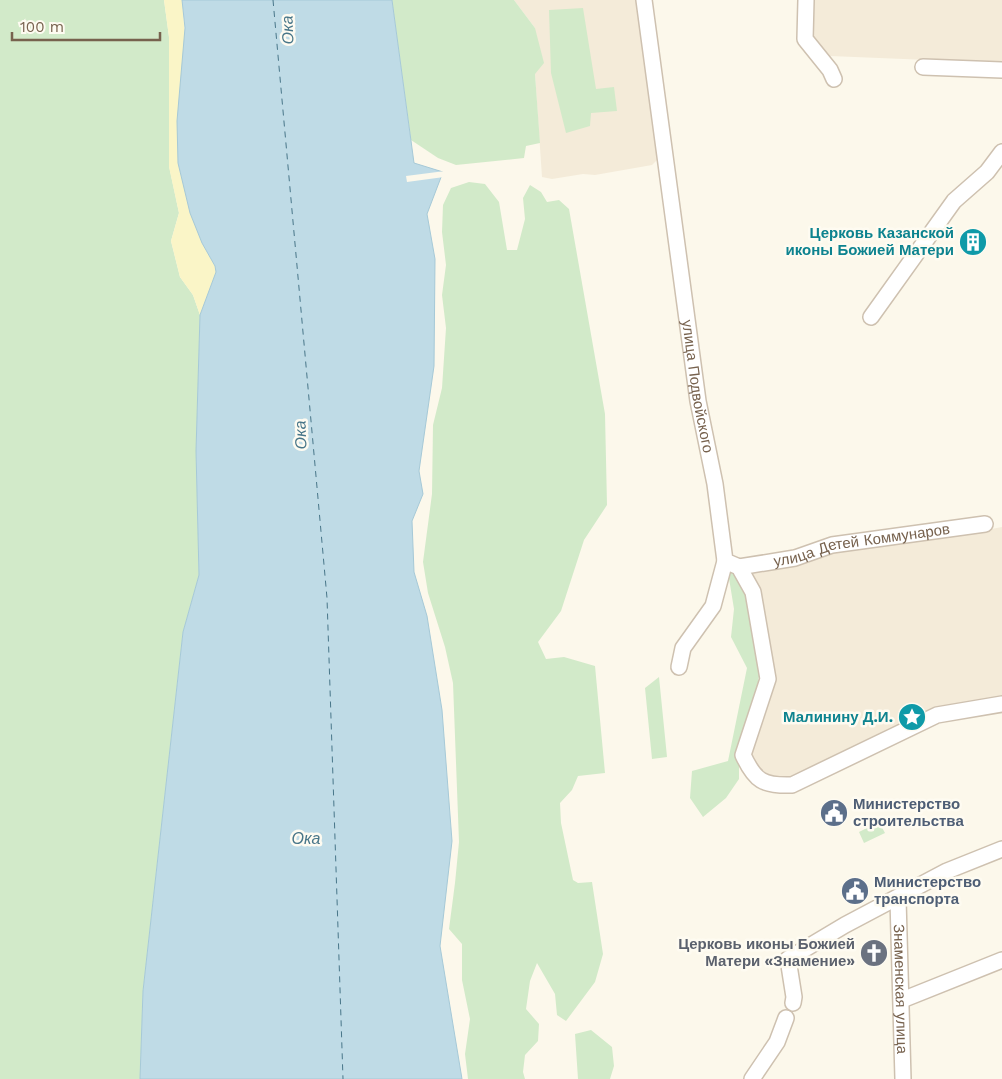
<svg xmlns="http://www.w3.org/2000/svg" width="1002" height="1079" viewBox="0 0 1002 1079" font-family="'Work Sans',sans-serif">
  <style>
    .residential { fill: #f4ebd9 }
    .green { fill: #d2eac9 }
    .sand { fill: #faf5c7 }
    .water { fill: #bfdbe6; stroke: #a6c9d7 }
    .pier { fill: #fcf8eb }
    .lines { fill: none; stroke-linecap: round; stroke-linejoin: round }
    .ferry { stroke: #487689; stroke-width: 1; stroke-dasharray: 6 5; stroke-linecap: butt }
    .minor-casing { stroke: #cec1b0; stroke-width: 18 }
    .minor { stroke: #fff; stroke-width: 15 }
    .labels { text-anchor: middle; stroke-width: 5; stroke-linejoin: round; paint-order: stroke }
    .culture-label { font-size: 15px; font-weight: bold; fill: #0d838f; stroke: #fefbf1; text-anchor: end }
    .street-label { font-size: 15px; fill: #77624e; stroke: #fefbf1 }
    .service-label { font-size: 15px; font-weight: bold; fill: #4e5e75; stroke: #fefbf1; text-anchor: start }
    .worship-label { font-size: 15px; font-weight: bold; fill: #5b616d; stroke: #fefbf1; text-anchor: end }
    .water-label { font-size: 16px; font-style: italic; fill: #487689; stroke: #fefbf1 }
  </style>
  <rect width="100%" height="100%" fill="#fcf8eb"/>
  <!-- residential -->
  <path class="residential" d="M514,0h125l20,158 -7,7 -57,10 -12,-1 -31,5 -10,-2 -7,-103v-46z
    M813,0h189v63l-172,-7 -20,-18z
    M1002,527v174l-66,12 -145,67 -26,-4 -9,-10 -7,-13 24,-72 -22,-103 4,-8 76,-18 128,-17z"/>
  <!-- green -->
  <path class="green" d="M0,0h164l5,37v129l10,47 -8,28 9,36 13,18 7,20 -4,136 3,124 -16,57 -40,359 -3,88h-140z
    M392,0h122l21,28 9,35 -9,11 5,69 -14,3 -2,12 -68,7 -18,-7 -27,-18z
    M583,8l13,81 18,-2 3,24 -26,2 -1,13 -24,7 -15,-60 -2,-63z
    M469,182l16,2 14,18 8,48h10l8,-31 -2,-21 7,-13 11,7 6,10 12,-2 10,9 36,205 2,91 -23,35 -23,71 -23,31 8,17 18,-2 31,9 10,107 -27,3 -6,14 -12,13 1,20 12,57 5,3 14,-1 11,72 -8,28 -29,39 -9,-6 -2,-21 -18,-31 -7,18 -4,28 13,15 -1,17 -13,14 -2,17 2,7h-57l-3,-25 5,-35 -8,-39v-36l-13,-15 6,-46 4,-41 -6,-159 -8,-36 -17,-54 -5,-31 9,-68 1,-69 9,-37 4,-60 -4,-33 4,-30 -4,-33 1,-27 8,-17z
    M727,566l8,4 14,23 10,83 -5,29 -15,49v25l-13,19 -23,19 -13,-19 2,-27 36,-10 19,-93 -16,-31 3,-28z
    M659,677l8,80 -15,2 -7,-71z
    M879,822l6,11 -21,10 -5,-11z
    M591,1030l21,17 2,19 -4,13h-32l-3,-45z"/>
  <!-- sand -->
  <path class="sand" d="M164,0h18l20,243 13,23 1,6 -16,43 -7,-20 -13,-18 -9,-36 8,-28 -10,-46v-130z"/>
  <!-- water -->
  <path class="water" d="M182,0h210l22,163 29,9 -16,42 8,45 -1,107 -15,105 4,23 -11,27 2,51 13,44 15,94 10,131 -12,105 22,133h-322l3,-88 40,-359 16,-57 -3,-124 4,-136 16,-43 -1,-6 -13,-23 -12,-30 -12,-50 -1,-42 8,-93z"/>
  <!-- pier -->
  <path class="pier" d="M445,171l-1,6 -37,5 -1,-6z"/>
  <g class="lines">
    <!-- ferry -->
    <path class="ferry" d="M273,0l54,598 16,481"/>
    <defs>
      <g id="minor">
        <path id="s1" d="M644,0l54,401 17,83 10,77 14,6 14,25 15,87 -25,76c12,26 20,31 49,30l145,-70 65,-11"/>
        <path d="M806,0l-1,39 25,31 4,9"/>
        <path d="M923,67l79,3"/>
        <path d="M871,317l83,-116 33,-29 15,-20"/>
        <path id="s2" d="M739,567l56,-9 37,-13 153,-21"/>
        <path d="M679,667l4,-19 30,-42 12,-45"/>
        <path id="s3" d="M898,899l5,180"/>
        <path d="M902,1000l100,-40"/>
        <path d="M793,1003l1,-6 -6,-38 57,-34 102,-54 55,-22"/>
        <path d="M752,1079l25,-37 9,-24"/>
      </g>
    </defs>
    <!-- minor casing -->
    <use href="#minor" class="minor-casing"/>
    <!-- minor -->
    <use href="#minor" class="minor"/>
  </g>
  <!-- icons -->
  <defs>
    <symbol id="building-disc" viewBox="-11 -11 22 22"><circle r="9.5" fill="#0f9aa8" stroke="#fefbf1"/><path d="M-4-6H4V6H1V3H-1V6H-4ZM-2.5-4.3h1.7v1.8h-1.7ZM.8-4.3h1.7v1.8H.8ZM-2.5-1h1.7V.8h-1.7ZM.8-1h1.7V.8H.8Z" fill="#fff"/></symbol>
    <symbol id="sight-disc" viewBox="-11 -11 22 22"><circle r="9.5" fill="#0f9aa8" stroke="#fefbf1"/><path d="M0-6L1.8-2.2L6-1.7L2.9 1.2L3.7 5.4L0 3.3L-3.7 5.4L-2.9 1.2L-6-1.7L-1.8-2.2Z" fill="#fff"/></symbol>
    <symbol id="civic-disc" viewBox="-11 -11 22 22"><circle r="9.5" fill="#5c6f8a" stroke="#fefbf1"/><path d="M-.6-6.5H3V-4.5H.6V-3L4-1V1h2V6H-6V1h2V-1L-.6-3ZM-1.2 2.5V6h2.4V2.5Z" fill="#fff"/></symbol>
    <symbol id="church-disc" viewBox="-11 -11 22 22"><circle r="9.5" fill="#6b7280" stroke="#fefbf1"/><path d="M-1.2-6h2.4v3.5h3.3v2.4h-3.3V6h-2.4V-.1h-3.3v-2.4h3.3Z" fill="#fff"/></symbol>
  </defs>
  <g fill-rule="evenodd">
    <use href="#building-disc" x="957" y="226" width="32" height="32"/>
    <use href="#sight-disc" x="896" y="701" width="32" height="32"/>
    <use href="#civic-disc" x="818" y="797" width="32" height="32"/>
    <use href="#civic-disc" x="839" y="875" width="32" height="32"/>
    <use href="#church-disc" x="858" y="937" width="32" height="32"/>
  </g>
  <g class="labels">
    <!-- culture labels -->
    <g class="culture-label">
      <text x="954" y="238">Церковь Казанской<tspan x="954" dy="17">иконы Божией Матери</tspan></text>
      <text x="893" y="722">Малинину Д.И.</text>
    </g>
    <!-- street labels -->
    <g class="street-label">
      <text dy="5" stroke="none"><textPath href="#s1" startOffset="390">улица Подвойского</textPath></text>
      <text dy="5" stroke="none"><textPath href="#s2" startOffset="125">улица Детей Коммунаров</textPath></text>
      <text dy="5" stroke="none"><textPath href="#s3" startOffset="90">Знаменская улица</textPath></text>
    </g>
    <!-- service labels -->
    <g class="service-label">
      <text x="853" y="809">Министерство<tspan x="853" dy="17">строительства</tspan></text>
      <text x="874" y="887">Министерство<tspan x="874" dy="17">транспорта</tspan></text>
    </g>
    <!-- worship labels -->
    <g class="worship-label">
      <text x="855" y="949">Церковь иконы Божией<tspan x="855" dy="17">Матери «Знамение»</tspan></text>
    </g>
    <!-- water labels -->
    <g class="water-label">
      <text transform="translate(287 30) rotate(-92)" y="6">Ока</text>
      <text transform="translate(300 435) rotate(-92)" y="6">Ока</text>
      <text x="306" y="844">Ока</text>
    </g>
  </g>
  <!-- scale -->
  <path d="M12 32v8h148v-8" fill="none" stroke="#77624e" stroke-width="2.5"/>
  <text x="20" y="32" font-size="15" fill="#77624e" stroke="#fefbf1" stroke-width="4" paint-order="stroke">100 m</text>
</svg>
